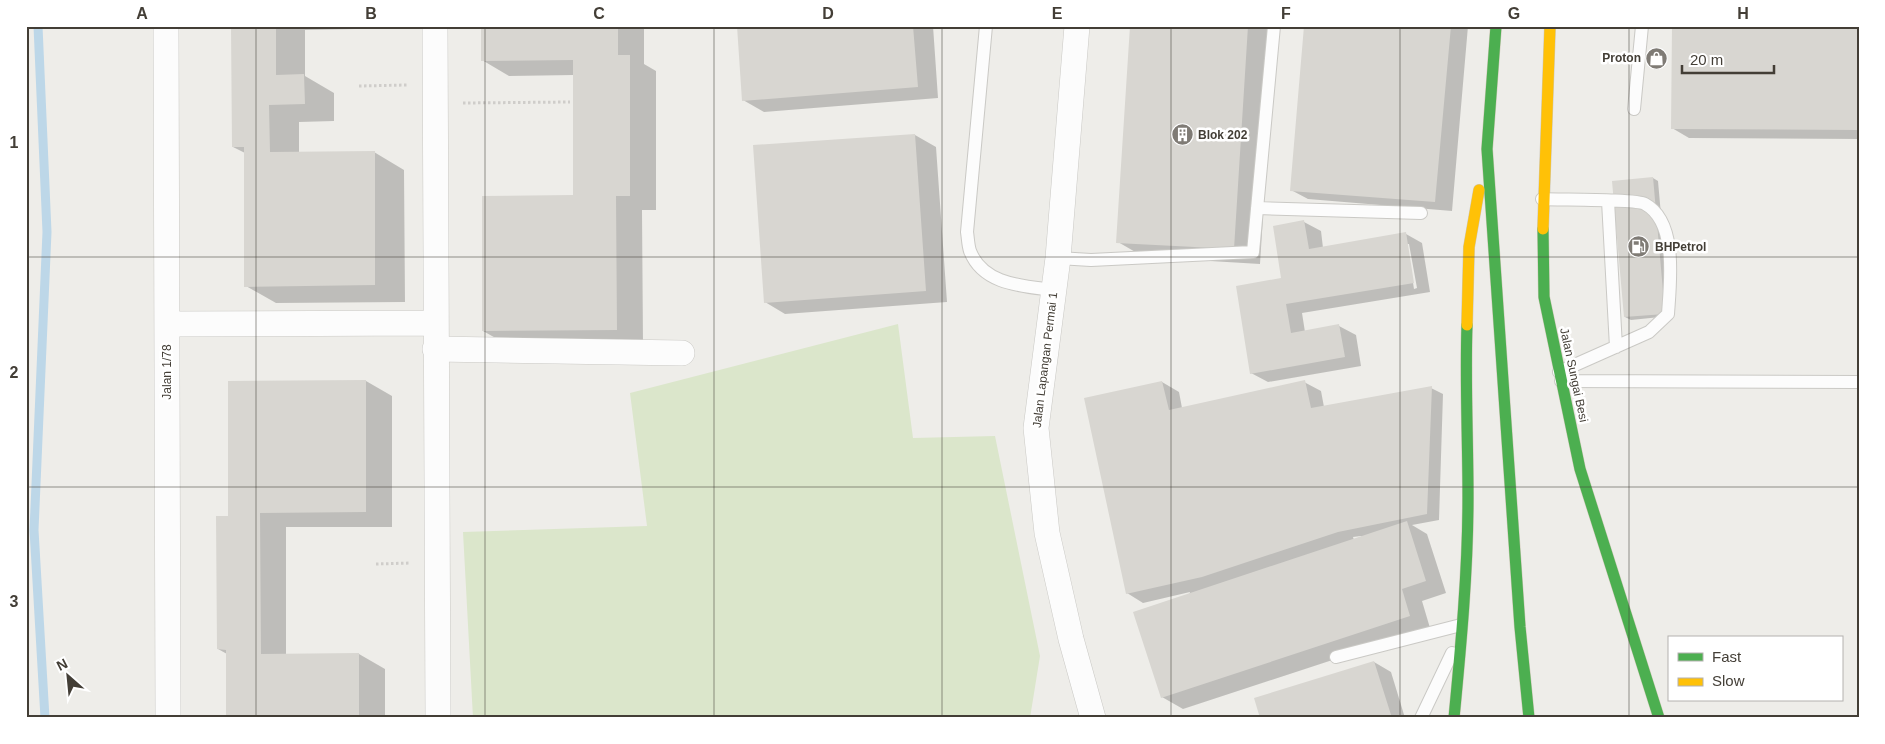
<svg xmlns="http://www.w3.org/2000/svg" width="1885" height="744" viewBox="0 0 1885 744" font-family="Helvetica,sans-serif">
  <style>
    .green { fill: #dbe6cb }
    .shadow { fill: #0003; fill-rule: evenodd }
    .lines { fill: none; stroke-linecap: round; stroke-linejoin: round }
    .stream { stroke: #bdd7e8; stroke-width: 9 }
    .building { fill: #d8d6d1 }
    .lane-casing { stroke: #cac9c5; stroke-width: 14 }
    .street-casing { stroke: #cac9c5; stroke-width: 26 }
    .fast-casing { stroke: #cfc8b8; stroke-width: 12 }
    .slow-casing { stroke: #cfc8b8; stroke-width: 12 }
    .path { stroke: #cfcdca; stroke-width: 3; stroke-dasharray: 2.5 2.5; stroke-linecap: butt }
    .lane { stroke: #fcfcfc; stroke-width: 12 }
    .street { stroke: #fcfcfc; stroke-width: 25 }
    .fast { stroke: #4caf50; stroke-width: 11 }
    .slow { stroke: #ffc107; stroke-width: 11 }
    .grid { fill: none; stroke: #433e36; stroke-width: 1; stroke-opacity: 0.55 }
    .labels { text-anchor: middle; stroke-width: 5; stroke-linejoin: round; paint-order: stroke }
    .poi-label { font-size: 12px; font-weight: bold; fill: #433e36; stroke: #fff; text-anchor: start }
    .street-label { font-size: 12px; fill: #433e36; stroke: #fff }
    .neatline { fill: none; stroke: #433e36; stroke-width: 2 }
    .grid-label { font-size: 16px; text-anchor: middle; font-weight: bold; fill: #433e36 }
  </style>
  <rect width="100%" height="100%" fill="#eeede9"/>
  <!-- green -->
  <path class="green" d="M898,324l15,114 82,-2 45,220 -10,62h-557l-10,-186 184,-6 -17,-133z"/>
  <!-- shadow -->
  <path class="shadow" d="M232,26h174v2l-101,2v46l29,17v28l-35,1v31l75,-1 30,18 1,132 -129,1 -30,-17 -1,-133 -12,-6z
    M482,26h162v38l12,7v139h-14l1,134 -133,2 -27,-15 92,-135 -1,-121 -65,1 -27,-16z
    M738,26h195l5,72 -174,14 -21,-12z
    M1131,26h144l-15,238 -116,-7 -26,-15z
    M1305,26h163l-16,185 -144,-12 -17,-9z
    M1859,26v113l-170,-1 -17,-10z
    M915,135l21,12 11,155 -162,12 -20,-12z
    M1653,178l5,3 12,135 -39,4 -6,-3z
    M1304,222l17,9 2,17 83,-14 16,9 8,49 -128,21 3,19 34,-6 17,9 5,31 -93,16 -17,-9zM1407,244h2l8,44 -3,1z
    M366,381l26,15v131h-106v128l73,-1 26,15v49h-158v-64l-9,-5 12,-132z
    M1162,382l17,10 3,16 122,-26 17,9 3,16 107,-19 12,6 -4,126 -27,5 15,9 19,59 -24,8 8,27 -247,81 -21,-12 28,-105 -47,11 -16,-10zM1361,536l1,1 -8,3 -1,-3z
    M1374,662l17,10 14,46h-143z"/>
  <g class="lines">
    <!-- stream -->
    <path class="stream" d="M38,26l9,206 -13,298 11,188"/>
  </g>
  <!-- building -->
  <path class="building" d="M231,26h45v49l28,-1 1,30 -36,1 1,47 105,-1v134l-131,2v-140h-12z
    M481,26h137v29h12v141h-14l1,134 -135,1v-135l91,-1v-135l-92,1z
    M737,26h176l5,61 -176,14z
    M1130,26h118l-14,223 -118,-6z
    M1304,26h147l-16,176 -145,-11z
    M1672,26h187v104l-188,-1z
    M915,134l11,157 -162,12 -11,-158z
    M1653,177l12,137 -41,3 -12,-136z
    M1304,220l5,29 97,-17 8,51 -128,21 5,29 48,-9 6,33 -95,17 -14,-88 45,-8 -8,-52z
    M366,380v132l-106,1 1,141 98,-1v65h-133v-68l-9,-1 -1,-133h12v-135z
    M1305,380l6,28 121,-22 -5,128 -89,18 -136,45 -76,17 -42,-196 78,-17 7,29z
    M1407,521l19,60 -24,8 8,27 -249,82 -28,-86z
    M1374,661l18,57h-132l-6,-20z"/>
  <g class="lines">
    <defs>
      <path id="lane" d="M986,26l-19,206c1,6 1,13 3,19 13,34 53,35 83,39
        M1634,109l8,-83
        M1542,199c15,1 94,0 103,5 33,18 25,79 23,110l-19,18 -90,40
        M1608,201l8,146
        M1257,208l164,5
        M1058,258l33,2 162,-8 21,-226
        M1561,381l298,1
        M1336,657l125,-32
        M1421,718l31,-65"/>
      <path id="street" d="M166,26l2,692
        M435,26l3,692
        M1077,26l-19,232 -22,170 11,105 24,106 22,79
        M167,324l268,-1
        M435,349l247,4"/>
      <path id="fast" d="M1496,26l-9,123 33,478 9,91
        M1543,229l1,68 36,172 79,249
        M1454,718c7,-73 14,-147 14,-221 0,-58 -3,-115 -1,-172"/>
      <path id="slow" d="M1543,229l7,-203
        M1467,325l2,-78 10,-57"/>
    </defs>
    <!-- lane casing -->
    <use href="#lane" class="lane-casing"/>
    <!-- street casing -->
    <use href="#street" class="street-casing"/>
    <!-- fast casing -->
    <use href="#fast" class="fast-casing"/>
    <!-- slow casing -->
    <use href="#slow" class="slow-casing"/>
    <!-- path -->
    <path class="path" d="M359,86l48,-1
      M463,103l107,-1
      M376,564l35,-1"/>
    <!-- lane -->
    <use href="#lane" class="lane"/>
    <!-- street -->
    <use href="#street" class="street"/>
    <!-- fast -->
    <use href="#fast" class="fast"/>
    <!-- slow -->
    <use href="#slow" class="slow"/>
  </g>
  <!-- grid -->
  <path class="grid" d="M256,26v692M485,26v692M714,26v692M942,26v692M1171,26v692M1400,26v692M1629,26v692M26,257h1833M26,487h1833"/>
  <!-- icons -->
  <defs>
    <symbol id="shop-disc" viewBox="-11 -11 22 22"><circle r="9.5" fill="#7f7b75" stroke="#fff"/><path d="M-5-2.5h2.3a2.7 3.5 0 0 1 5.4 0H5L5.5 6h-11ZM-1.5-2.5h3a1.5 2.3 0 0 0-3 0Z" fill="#fff"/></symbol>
    <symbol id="building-disc" viewBox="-11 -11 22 22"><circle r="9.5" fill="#7f7b75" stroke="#fff"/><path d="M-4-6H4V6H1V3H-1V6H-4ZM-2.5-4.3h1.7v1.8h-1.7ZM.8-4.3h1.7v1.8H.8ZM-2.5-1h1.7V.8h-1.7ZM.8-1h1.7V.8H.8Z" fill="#fff"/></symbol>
    <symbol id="fuel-disc" viewBox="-11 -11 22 22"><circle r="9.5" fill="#7f7b75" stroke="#fff"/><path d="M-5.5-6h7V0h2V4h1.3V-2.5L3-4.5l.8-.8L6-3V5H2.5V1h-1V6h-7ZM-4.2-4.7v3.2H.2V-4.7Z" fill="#fff"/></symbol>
  </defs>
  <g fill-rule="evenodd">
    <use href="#shop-disc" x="1644" y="46" width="25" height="25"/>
    <use href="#building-disc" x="1170" y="122" width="25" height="25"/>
    <use href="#fuel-disc" x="1626" y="234" width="25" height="25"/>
  </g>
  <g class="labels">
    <!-- poi labels -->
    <g class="poi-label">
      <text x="1641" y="62" text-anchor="end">Proton</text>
      <text x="1198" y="139">Blok 202</text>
      <text x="1655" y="251">BHPetrol</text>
    </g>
    <!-- street labels -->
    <g class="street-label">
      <text transform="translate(1045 360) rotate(-83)" y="4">Jalan Lapangan Permai 1</text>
      <text transform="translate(167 372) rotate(-90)" y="4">Jalan 1/78</text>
      <text transform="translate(1574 375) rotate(78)" y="4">Jalan Sungai Besi</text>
    </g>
  </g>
  <!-- border -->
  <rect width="1885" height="744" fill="none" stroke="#ffffff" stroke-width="55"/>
  <!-- legend -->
  <rect x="1668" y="636" width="175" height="65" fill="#ffffff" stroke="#b4b2af"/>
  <rect x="1678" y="653" width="25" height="8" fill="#4caf50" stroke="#b4b2af"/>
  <text x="1712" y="662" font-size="15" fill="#433e36">Fast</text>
  <rect x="1678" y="678" width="25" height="8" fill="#ffc107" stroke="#b4b2af"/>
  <text x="1712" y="686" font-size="15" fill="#433e36">Slow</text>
  <!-- north arrow -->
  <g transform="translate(68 676) rotate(333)" stroke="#ffffff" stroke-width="4" paint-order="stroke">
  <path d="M0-4L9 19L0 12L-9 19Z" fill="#433e36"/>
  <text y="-8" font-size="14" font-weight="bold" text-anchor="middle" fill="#433e36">N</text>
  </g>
  <!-- scale -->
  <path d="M1682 65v8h92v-8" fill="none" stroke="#433e36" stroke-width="2.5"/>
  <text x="1690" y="65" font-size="15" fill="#433e36" stroke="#ffffff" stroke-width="4" paint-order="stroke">20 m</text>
  <rect x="28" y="28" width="1830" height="688" class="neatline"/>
  <g class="grid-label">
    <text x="142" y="19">A</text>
    <text x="371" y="19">B</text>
    <text x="599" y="19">C</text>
    <text x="828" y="19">D</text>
    <text x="1057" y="19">E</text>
    <text x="1286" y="19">F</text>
    <text x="1514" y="19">G</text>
    <text x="1743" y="19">H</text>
    <text x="14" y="148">1</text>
    <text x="14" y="378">2</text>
    <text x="14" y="607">3</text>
  </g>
</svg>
